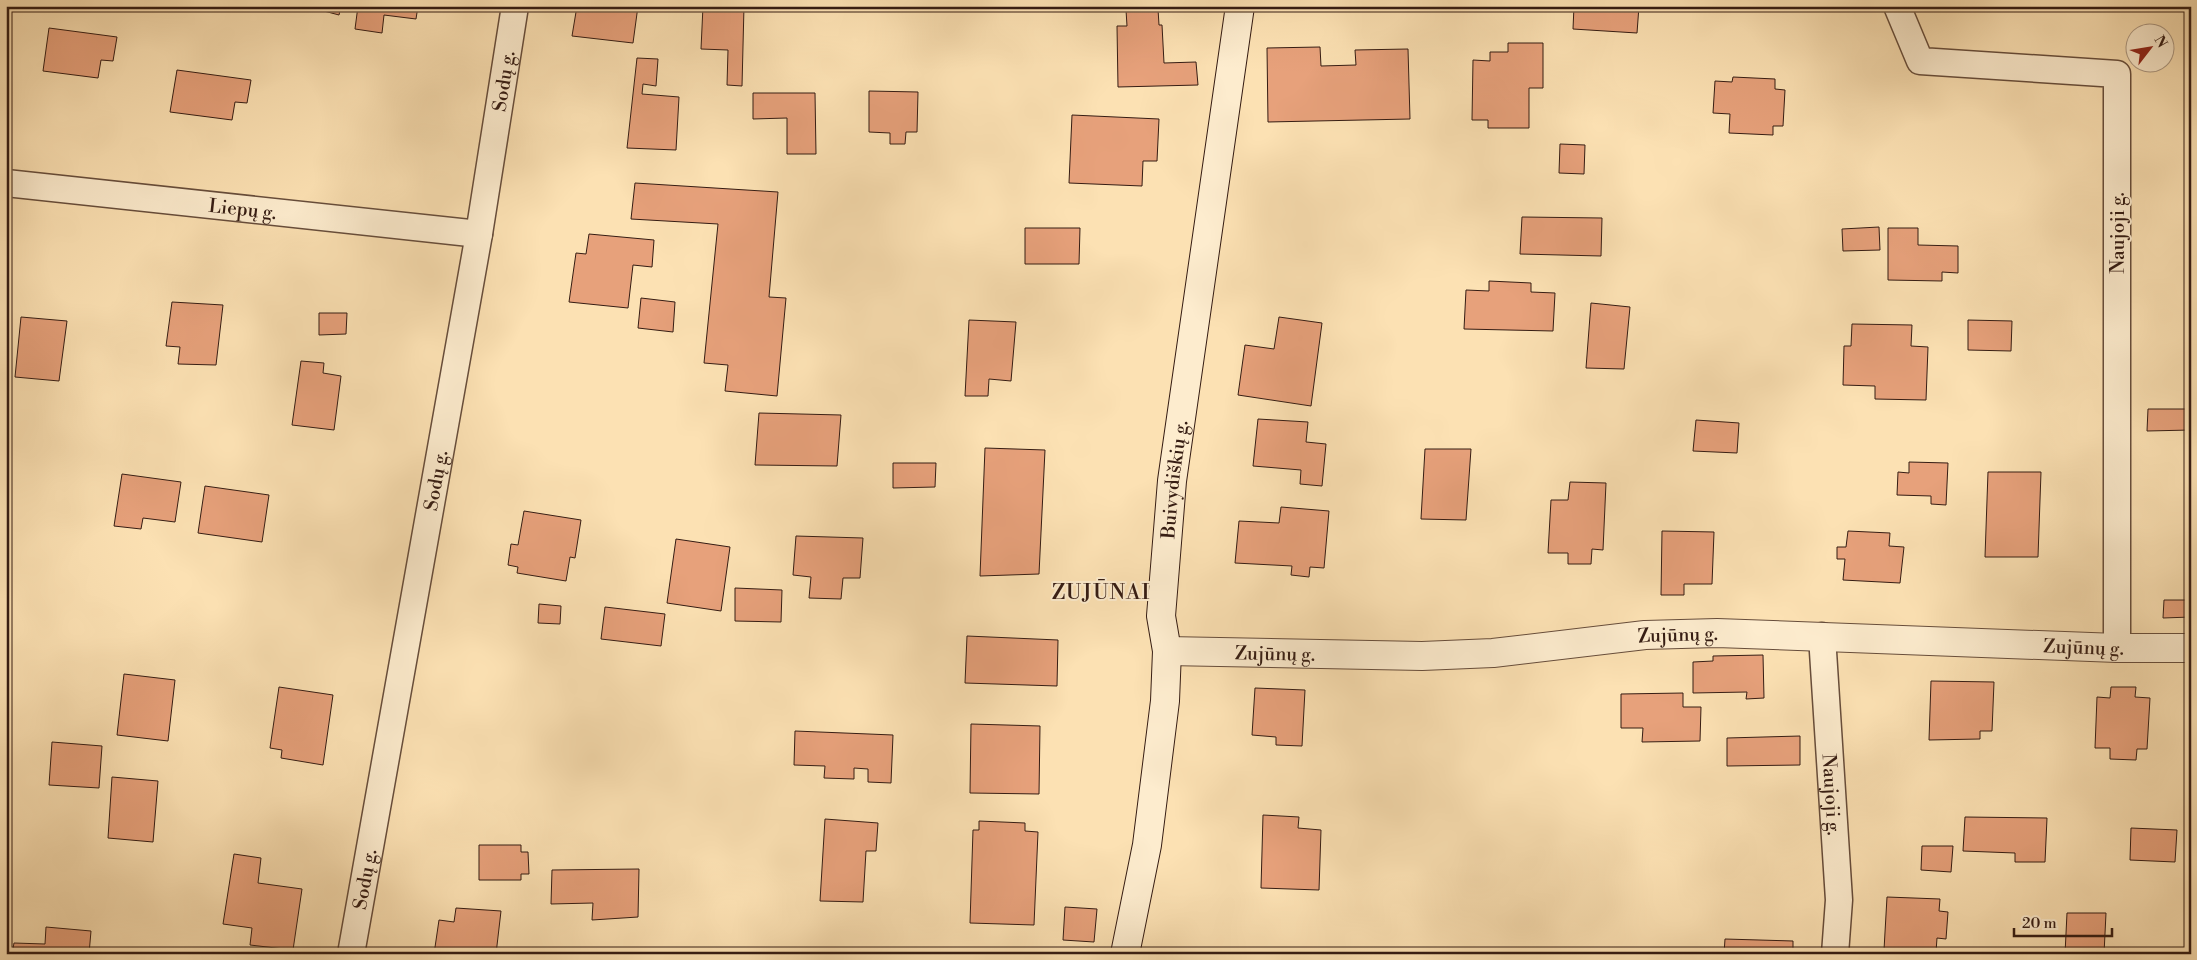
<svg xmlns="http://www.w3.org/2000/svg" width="2197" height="960" viewBox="0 0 2197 960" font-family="'Libre Bodoni',serif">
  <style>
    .building { fill: #e7a17b; stroke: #351c13 }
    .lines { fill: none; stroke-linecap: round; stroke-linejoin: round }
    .minor-casing { stroke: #674d3b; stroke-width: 29 }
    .tertiary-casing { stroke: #674d3b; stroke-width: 30 }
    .secondary-casing { stroke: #351c13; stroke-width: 30 }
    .minor { stroke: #fdecce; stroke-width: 26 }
    .tertiary { stroke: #fdecce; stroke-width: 28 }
    .secondary { stroke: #fdecce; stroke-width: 28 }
    .labels { text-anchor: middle; stroke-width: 4; stroke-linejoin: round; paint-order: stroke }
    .street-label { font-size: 19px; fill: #351c13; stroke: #fdecce }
    .quarter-label { font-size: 21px; letter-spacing: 1px; fill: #351c13; stroke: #fdecce }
  </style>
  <rect width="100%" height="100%" fill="#fce1b3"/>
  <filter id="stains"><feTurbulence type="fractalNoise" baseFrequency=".004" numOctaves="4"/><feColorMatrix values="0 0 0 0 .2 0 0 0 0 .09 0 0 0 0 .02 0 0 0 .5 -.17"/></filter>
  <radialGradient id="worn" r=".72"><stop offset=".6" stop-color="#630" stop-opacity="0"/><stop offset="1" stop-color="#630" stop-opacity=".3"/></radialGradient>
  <!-- building -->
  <path class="building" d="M305,6h36l-2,9z
    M358,6h60l-2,13 -32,-4 -2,18 -27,-4z
    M577,6h61l-5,37 -61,-7z
    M703,6h41l-2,80 -15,-1 1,-35 -27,-1z
    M1004,6h53v4h-53z
    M1574,6h65l-2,27 -64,-4z
    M1158,9l1,16h3l2,38 32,-1 2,23 -80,2 -1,-61h10l-1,-16z
    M49,28l68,9 -4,24 -12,-1 -3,18 -55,-7z
    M1508,43h35v45h-14v40h-41v-8h-16l1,-60 17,1v-9h18z
    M1320,47l1,19 35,-1 -1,-15 53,-1 2,70 -142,3 -1,-74z
    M637,58l21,1 -2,27 -13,-2 -1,10 37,3 -3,53 -49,-2z
    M177,70l74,10 -4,23 -12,-1 -3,18 -62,-8z
    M1733,77l42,2v10l10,1 -2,36h-10v9l-44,-2 1,-19 -17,-1 2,-32 17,1z
    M869,91l49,1 -1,40h-11l-1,12h-15v-11l-21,-1z
    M753,93h62l1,61h-29v-36l-34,1z
    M1072,115l87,4 -2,42h-14l-1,25 -73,-3z
    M2189,136h2v55h-2z
    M1560,144l25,1 -1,29 -25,-1z
    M635,183l143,9 -9,105 17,1 -9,98 -52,-5 3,-26 -24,-2 14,-139 -87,-5z
    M1522,217l80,1 -1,38 -81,-2z
    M1879,227l1,23 -37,1 -1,-22z
    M1025,228h55l-1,36h-54z
    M1888,228h30v17l40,1v27l-16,-1v9l-54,-1z
    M589,234l65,6 -2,27 -19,-2 -5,43 -59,-6 7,-49 10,1z
    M1489,281l42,2v9l24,1 -2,38 -89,-2 2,-39 23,1z
    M641,298l34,4 -2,30 -35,-4z
    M172,302l51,3 -7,60 -38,-1 2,-17 -14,-1z
    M1591,303l39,4 -6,62 -38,-1z
    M319,313h28l-1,21 -27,1z
    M21,317l46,4 -8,60 -44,-4z
    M1279,317l43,6 -11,83 -73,-11 7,-50 29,4z
    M969,320l47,2 -5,59 -22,-2 -1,17h-23z
    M1968,320l44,1 -1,30 -43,-1z
    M1852,324l60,1 -1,21 17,1 -2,53 -51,-1v-13l-32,-1 1,-39h7z
    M301,361l23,2 -1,10 18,3 -7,54 -42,-5z
    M2148,409h43v21l-44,1z
    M759,413l82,2 -4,51 -82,-1z
    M1258,419l50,3 -2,20 20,2 -4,42 -22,-2 1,-14 -48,-4z
    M1696,420l43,3 -2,30 -44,-2z
    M985,448l60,2 -6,124 -59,2z
    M1425,449h46l-5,71 -45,-1z
    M1909,462l39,1 -2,42 -15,-1v-8l-34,-1 1,-23 11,1z
    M893,463h43l-1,24 -42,1z
    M1988,472h53l-3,85h-53z
    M122,474l59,8 -6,40 -32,-4 -2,11 -27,-3z
    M1570,482l36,1 -3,67 -11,-1 -1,15h-23v-11h-20l3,-53h17z
    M205,486l64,9 -7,47 -64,-9z
    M1281,507l48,4 -5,57 -14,-1 -1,10 -18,-2 1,-9 -57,-3 4,-42 40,2z
    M524,511l57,9 -6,38 -5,-1 -4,24 -49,-8 1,-6 -10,-2 3,-21 7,1z
    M1662,531l52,1 -2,52h-28v11h-23z
    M1848,531l42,2 -1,13 15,1 -4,36 -57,-3 2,-21h-8v-12h9z
    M796,536l67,2 -3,40h-17l-2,21 -32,-1 2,-21 -18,-2z
    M676,539l54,8 -9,64 -54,-8z
    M735,588l47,2 -1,32 -46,-1z
    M2164,600h27v17l-28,1z
    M539,604l22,2 -1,18 -22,-1z
    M605,607l60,7 -4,32 -60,-7z
    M967,636l91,4 -1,46 -92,-3z
    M1763,655l1,43 -18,1 1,-7 -54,1v-31l20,-1v-5z
    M124,674l51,6 -7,61 -51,-6z
    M1931,681l63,1 -2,49h-12v8l-51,1z
    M279,687l54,8 -10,70 -42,-7 1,-8 -12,-2z
    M2111,687h25l-1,10 15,1 -3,51h-10l-1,11 -26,-1v-11h-15l2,-51 13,1z
    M1255,688l50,2 -3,56 -26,-1v-8l-24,-2z
    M1683,693v14h18l-1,34 -58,1 1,-14h-22v-34z
    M971,724l69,2 -1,68 -69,-1z
    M795,731l98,4 -2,48 -23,-1v-13l-14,-1v11l-30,-1 1,-12 -31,-1z
    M1800,736v29l-73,1v-28z
    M52,742l50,4 -3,42 -50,-3z
    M112,777l46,4 -5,61 -45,-4z
    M1263,815l36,2 -1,11 23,2 -2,60 -58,-2z
    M1965,817l82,1 -2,44h-30v-9l-52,-2z
    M825,819l53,4 -2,28h-10l-3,51 -43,-1z
    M979,821l46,2v8l13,1 -4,93 -64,-2 3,-93h6z
    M2131,828l46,2 -2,32 -45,-2z
    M479,845h42v7h7l1,22h-8v6h-42z
    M1922,846h31l-2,26 -30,-2z
    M234,854l27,4 -3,25 44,6 -9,61 -43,-5 2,-17 -29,-4z
    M639,869l-1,48 -46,3 1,-17 -42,1 1,-34z
    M1887,897l53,2 -1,12 9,1 -2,27 -9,-1 -1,14 -52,-2z
    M1065,907l32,2 -3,33 -31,-2z
    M456,908l45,3 -5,43h-62l5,-34 15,2z
    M2067,913h39l-2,41h-39z
    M46,927l45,4 -2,23h-77l2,-11 31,1z
    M1725,939l68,2v13h-69z"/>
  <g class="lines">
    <defs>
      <g id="minor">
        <path d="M1897,6l23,55 197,13v574"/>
        <path id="s1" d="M6,183l473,51"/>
        <path id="s2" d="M1822,636l17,264 -4,54"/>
        <path id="s3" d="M351,954l128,-720 36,-228"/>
      </g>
      <g id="tertiary">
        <path id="s4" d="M1167,651l255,5 71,-3 152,-18 72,-2 400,15h74"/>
      </g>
      <g id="secondary">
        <path id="s5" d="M1125,954l22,-109 18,-144 2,-50 -6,-35 11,-135 68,-475"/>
      </g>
    </defs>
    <!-- minor casing -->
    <use href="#minor" class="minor-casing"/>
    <!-- tertiary casing -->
    <use href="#tertiary" class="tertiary-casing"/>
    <!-- secondary casing -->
    <use href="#secondary" class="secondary-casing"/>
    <!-- minor -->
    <use href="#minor" class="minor"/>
    <!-- tertiary -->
    <use href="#tertiary" class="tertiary"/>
    <!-- secondary -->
    <use href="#secondary" class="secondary"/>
  </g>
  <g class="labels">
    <!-- street labels -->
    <g class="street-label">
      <text dy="7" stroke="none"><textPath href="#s3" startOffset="886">Sodų g.</textPath></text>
      <text dy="7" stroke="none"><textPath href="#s1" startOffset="238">Liepų g.</textPath></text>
      <text transform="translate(2117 233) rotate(-90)" y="7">Naujoji g.</text>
      <text dy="7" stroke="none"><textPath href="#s3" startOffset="481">Sodų g.</textPath></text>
      <text dy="7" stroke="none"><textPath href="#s5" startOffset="479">Buivydiškių g.</textPath></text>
      <text dy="7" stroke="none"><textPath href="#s4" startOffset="512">Zujūnų g.</textPath></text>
      <text dy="7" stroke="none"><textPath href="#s4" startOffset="918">Zujūnų g.</textPath></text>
      <text dy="7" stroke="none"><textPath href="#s4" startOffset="108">Zujūnų g.</textPath></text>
      <text dy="7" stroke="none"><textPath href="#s2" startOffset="159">Naujoji g.</textPath></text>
      <text dy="7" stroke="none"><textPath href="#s3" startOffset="76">Sodų g.</textPath></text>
    </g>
    <!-- quarter labels -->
    <g class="quarter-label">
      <text x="1101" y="599">ZUJŪNAI</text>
    </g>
  </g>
  <!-- margin -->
  <rect width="2197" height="960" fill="none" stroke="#fce1b3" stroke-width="25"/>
  <rect x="8" y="8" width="2182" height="945" fill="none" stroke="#351c13" stroke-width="2.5"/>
  <rect x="12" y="12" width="2172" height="935" fill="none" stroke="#351c13"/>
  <!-- north arrow -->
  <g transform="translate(2150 48) rotate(59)"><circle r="24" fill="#fdecce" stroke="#ad9983"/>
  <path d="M0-4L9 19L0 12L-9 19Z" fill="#8f2418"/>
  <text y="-8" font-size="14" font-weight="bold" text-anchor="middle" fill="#351c13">N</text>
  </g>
  <!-- scale -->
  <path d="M2014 928v8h98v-8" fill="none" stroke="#351c13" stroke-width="2.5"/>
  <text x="2022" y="928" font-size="15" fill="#351c13" stroke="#fdecce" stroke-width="4" paint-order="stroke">20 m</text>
  <rect width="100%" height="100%" filter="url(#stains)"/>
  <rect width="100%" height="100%" fill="url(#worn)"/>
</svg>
